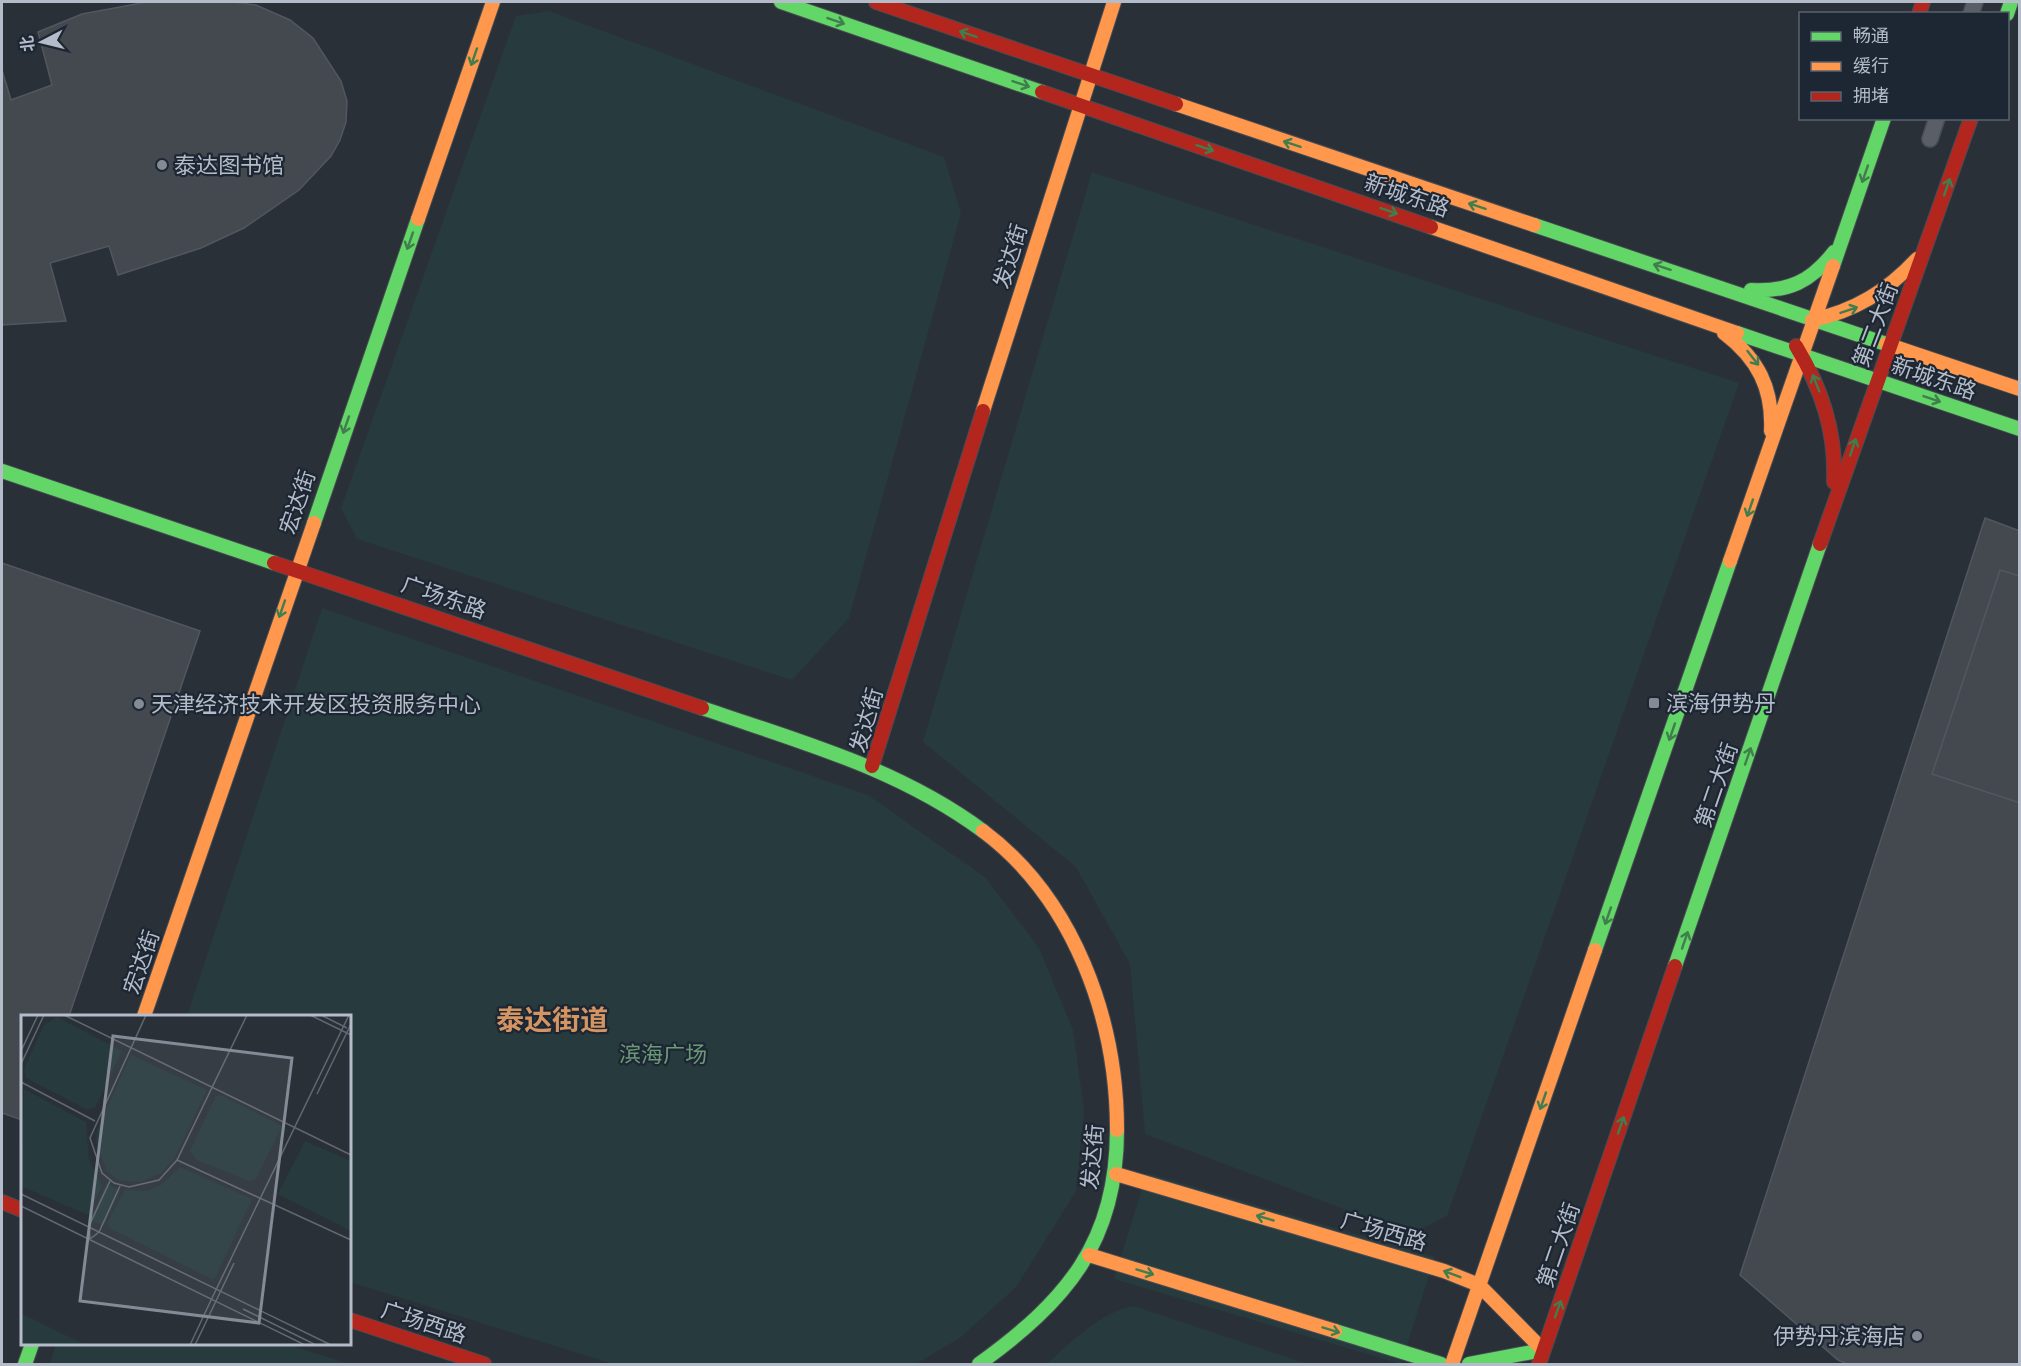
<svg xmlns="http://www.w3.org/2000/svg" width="2021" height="1366" viewBox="0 0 2021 1366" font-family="Figtree,'Noto Sans SC',sans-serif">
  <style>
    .green { fill: #273a3e }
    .building { fill: #444950; stroke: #52575f; stroke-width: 1.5 }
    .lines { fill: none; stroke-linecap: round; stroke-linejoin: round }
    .lane-casing { stroke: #484c53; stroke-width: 18 }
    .fast-casing { stroke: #484c53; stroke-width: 16 }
    .slow-casing { stroke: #484c53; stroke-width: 16 }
    .jam-casing { stroke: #484c53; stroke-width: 16 }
    .lane { stroke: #5a5e66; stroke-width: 15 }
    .fast { stroke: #63d668; stroke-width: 14 }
    .slow { stroke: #ff974d; stroke-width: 14 }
    .jam { stroke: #b3261e; stroke-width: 14 }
    .oneway { stroke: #407e4e }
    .poi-dot { fill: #848b96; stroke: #1d2633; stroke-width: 2 }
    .labels { text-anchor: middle; stroke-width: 4.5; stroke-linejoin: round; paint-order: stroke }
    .poi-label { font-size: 22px; fill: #b4bcc9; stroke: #1d2633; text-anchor: start }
    .street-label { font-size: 22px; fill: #b4bcc9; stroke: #1d2633 }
    .park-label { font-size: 22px; fill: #6b9a76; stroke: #1d2633 }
    .district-label { font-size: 28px; font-weight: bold; fill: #d59563; stroke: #1d2633 }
    .inset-road { fill: none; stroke: #616872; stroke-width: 1.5 }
    .view { fill: #848b96; fill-opacity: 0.15; stroke: #848b96; stroke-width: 3 }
    .inset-edge { fill: none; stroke: #b4bcc9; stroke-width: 3 }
  </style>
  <rect width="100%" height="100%" fill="#2a3038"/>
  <!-- green -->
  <path class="green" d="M549,11l395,146 17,56 -112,405 -57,62 -435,-141 -16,-31 175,-492z
    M1092,172l647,211 -292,833 -37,18 -265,-100 -15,-170 -54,-97 -153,-125z
    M322,608l546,187 118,83 53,70 34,82 11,80 -8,81 -60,96 -55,50 -45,27h-303l-263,-82v-266h-163z
    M1147,1173l288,84 -34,107 -287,-85z
    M1134,1306l174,58h-262c25,-21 55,-53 88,-58z
    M56,1344h231l62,20h-299z"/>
  <!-- building -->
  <path class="building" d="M147,2h86l23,3 34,15 23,18 28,43 6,20 -1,21 -6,18 -9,16 -32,34 -55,38 -43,20 -83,27 -9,-29 -59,17 16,58 -64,4v-255l9,30 41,-15 -14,-53 44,-18z
    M1985,518l35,13v833h-173l-9,-4 -98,-85z
    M2,563l198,68 -131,385h-47v104l-20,-7z
    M2000,570l20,6v227l-88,-29z"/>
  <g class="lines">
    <defs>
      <path id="lane" d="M1971,14l4,-12
        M1930,139l7,-21"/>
      <path id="fast" d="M781,2l261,90
        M2007,14l4,-12
        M1534,225l352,119
        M1833,266l51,-148
        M1751,290c37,2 60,-8 83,-38
        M1737,333l283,96
        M2,471l272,92
        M314,523l104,-304
        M702,708c98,34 196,60 281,123
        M1595,950l135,-389
        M1675,966l145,-422
        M1335,1331l106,33
        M25,1364l7,-20
        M979,1364c87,-63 138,-121 138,-234
        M1469,1364l74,-14"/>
      <path id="slow" d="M1176,104l358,121
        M418,219l75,-217
        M1431,227l306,106
        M1812,320c43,-9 75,-29 105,-61
        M1724,333c34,26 49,55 47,98
        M1886,344l134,45
        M983,411l131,-409
        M1730,561l103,-295
        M983,831c91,68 134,188 134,299
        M144,1016l170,-493
        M1116,1174l328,97 35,14 64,65
        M1089,1255l246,76
        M1452,1364l143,-414"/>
      <path id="jam" d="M876,2l300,102
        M1919,14l4,-12
        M1042,92l389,135
        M1796,346c26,43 40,86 38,136
        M1820,544l151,-426
        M274,563l428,145
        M872,766l111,-355
        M2,1202l20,8
        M350,1320l134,44
        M1539,1364l136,-398"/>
    </defs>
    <!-- lane casing -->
    <use href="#lane" class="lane-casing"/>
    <!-- fast casing -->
    <use href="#fast" class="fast-casing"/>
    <!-- slow casing -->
    <use href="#slow" class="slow-casing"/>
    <!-- jam casing -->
    <use href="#jam" class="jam-casing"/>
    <!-- lane -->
    <use href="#lane" class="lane"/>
    <!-- fast -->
    <use href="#fast" class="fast"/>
    <!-- slow -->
    <use href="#slow" class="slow"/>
    <!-- jam -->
    <use href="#jam" class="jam"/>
  </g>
  <!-- one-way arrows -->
  <defs><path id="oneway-shaft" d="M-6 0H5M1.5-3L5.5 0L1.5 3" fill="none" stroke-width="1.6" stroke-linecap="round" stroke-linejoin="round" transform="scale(1.5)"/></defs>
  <g class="oneway">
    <use href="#oneway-shaft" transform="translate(836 21) rotate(19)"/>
    <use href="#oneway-shaft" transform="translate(968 34) rotate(-161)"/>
    <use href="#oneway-shaft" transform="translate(474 57) rotate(109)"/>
    <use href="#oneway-shaft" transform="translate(1021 84) rotate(19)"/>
    <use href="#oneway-shaft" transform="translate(1292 144) rotate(-162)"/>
    <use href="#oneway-shaft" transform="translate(1205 148) rotate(19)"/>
    <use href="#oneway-shaft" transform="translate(1865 174) rotate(109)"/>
    <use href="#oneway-shaft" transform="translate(1947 187) rotate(-71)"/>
    <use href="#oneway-shaft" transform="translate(1477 206) rotate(-162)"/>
    <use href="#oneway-shaft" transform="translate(1389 211) rotate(19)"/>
    <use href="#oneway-shaft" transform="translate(410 241) rotate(109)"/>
    <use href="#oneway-shaft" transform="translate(1662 267) rotate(-162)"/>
    <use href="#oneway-shaft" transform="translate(1849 310) rotate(-19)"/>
    <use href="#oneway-shaft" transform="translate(1753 358) rotate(52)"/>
    <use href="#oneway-shaft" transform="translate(1816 383) rotate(-112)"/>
    <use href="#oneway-shaft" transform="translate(1932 399) rotate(19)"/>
    <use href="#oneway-shaft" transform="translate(346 425) rotate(109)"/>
    <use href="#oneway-shaft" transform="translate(1853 447) rotate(-71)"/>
    <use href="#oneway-shaft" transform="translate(1750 508) rotate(109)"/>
    <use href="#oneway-shaft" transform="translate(282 609) rotate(109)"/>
    <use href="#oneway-shaft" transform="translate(1672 732) rotate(109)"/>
    <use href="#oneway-shaft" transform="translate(1748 756) rotate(-71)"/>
    <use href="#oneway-shaft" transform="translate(1608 916) rotate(109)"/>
    <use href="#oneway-shaft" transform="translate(1685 940) rotate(-71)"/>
    <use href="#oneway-shaft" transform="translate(1543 1101) rotate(109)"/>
    <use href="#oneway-shaft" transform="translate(1621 1125) rotate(-71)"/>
    <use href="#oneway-shaft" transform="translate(1265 1218) rotate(-164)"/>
    <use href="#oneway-shaft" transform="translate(1145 1272) rotate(17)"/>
    <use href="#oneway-shaft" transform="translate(1452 1274) rotate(-159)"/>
    <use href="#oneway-shaft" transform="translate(1558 1309) rotate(-70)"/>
    <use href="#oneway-shaft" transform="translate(1331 1330) rotate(17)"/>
  </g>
  <!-- markers -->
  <g class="poi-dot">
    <circle cx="162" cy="165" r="6"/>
    <rect x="1648" y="697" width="12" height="12" rx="3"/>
    <circle cx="139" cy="704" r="6"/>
    <circle cx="1917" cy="1336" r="6"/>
  </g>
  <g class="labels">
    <!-- poi labels -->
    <g class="poi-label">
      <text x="174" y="173">泰达图书馆</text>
      <text x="1666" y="711">滨海伊势丹</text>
      <text x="151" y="712">天津经济技术开发区投资服务中心</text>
      <text x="1905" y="1344" text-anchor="end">伊势丹滨海店</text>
    </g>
    <!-- street labels -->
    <g class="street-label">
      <text transform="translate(1407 195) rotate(19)" y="8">新城东路</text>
      <text transform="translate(1010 256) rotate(-73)" y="8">发达街</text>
      <text transform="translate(1875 325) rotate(-69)" y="8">第二大街</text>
      <text transform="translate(1934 378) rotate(19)" y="8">新城东路</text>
      <text transform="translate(297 502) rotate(-71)" y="8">宏达街</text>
      <text transform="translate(444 597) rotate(19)" y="8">广场东路</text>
      <text transform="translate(866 720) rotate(-74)" y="8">发达街</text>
      <text transform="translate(1716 785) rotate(-71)" y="8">第二大街</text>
      <text transform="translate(141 962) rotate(-71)" y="8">宏达街</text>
      <text transform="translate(1092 1157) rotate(-85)" y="8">发达街</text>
      <text transform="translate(1384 1231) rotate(16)" y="8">广场西路</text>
      <text transform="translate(1558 1245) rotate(-71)" y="8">第二大街</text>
      <text transform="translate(424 1322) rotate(18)" y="8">广场西路</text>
    </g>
    <!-- park labels -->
    <g class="park-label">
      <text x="663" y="1062">滨海广场</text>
    </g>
    <!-- district labels -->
    <g class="district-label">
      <text x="552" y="1030">泰达街道</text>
    </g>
  </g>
  <!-- overview -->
  <g transform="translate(21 1015)">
    <rect width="330" height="330" fill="#2a3038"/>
    <path d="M36,2l65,34 -27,57 -9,1 -60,-31 -2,-9 20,-44zM110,40l76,35 -33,69 -13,14 -21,9 -22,-2 -11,-9 -11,-28 1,-13zM3,74l62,33 3,38 13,26 -14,29 -67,-29zM199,80l62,31 -26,53 -7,2 -52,-21 -7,-9 26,-55zM284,126l46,20v70l-73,-37zM159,152l72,32 -38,81 -105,-52 -2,-5 18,-33 22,1 14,-6zM85,169l14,6 -16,36 -14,-6zM0,298l46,23 19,9h-65z" fill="#273a3e"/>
    <path class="inset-road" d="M43,0l287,140M125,0l-56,123 12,35 12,10 15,4 30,-7 18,-20 70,-145M289,0l41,20M300,0l26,13M0,36l17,-36M0,49l23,-49M0,67l74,39M296,79l34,-70M156,145l174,80M0,179l310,151M0,191l284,139M69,224l-1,-13 21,-45M69,224l9,-7 21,-46M191,283l137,-283M195,286l18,-38M222,294l73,36M169,330l22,-47M174,330l21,-44"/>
    <path class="view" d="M92,21l179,22 -33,265 -179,-22z"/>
    <rect width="330" height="330" class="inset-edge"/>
  </g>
  <!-- border -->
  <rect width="2021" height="1366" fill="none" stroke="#b4bcc9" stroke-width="6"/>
  <!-- legend -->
  <rect x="1799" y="12" width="210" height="108" fill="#1d2633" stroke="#59626f" stroke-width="1.5"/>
  <rect x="1811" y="32" width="30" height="9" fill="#63d668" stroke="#59626f" stroke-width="1.5"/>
  <text x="1853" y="42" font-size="18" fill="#b4bcc9">畅通</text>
  <rect x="1811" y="62" width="30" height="9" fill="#ff974d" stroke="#59626f" stroke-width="1.5"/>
  <text x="1853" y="72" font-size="18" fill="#b4bcc9">缓行</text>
  <rect x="1811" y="92" width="30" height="9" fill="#b3261e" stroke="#59626f" stroke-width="1.5"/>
  <text x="1853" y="102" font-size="18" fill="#b4bcc9">拥堵</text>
  <!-- north arrow -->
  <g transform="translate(42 42) rotate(263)" stroke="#1d2633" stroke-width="4.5" paint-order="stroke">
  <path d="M0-4.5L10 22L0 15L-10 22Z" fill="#b4bcc9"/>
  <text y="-9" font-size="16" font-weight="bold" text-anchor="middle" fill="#b4bcc9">北</text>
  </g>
</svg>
